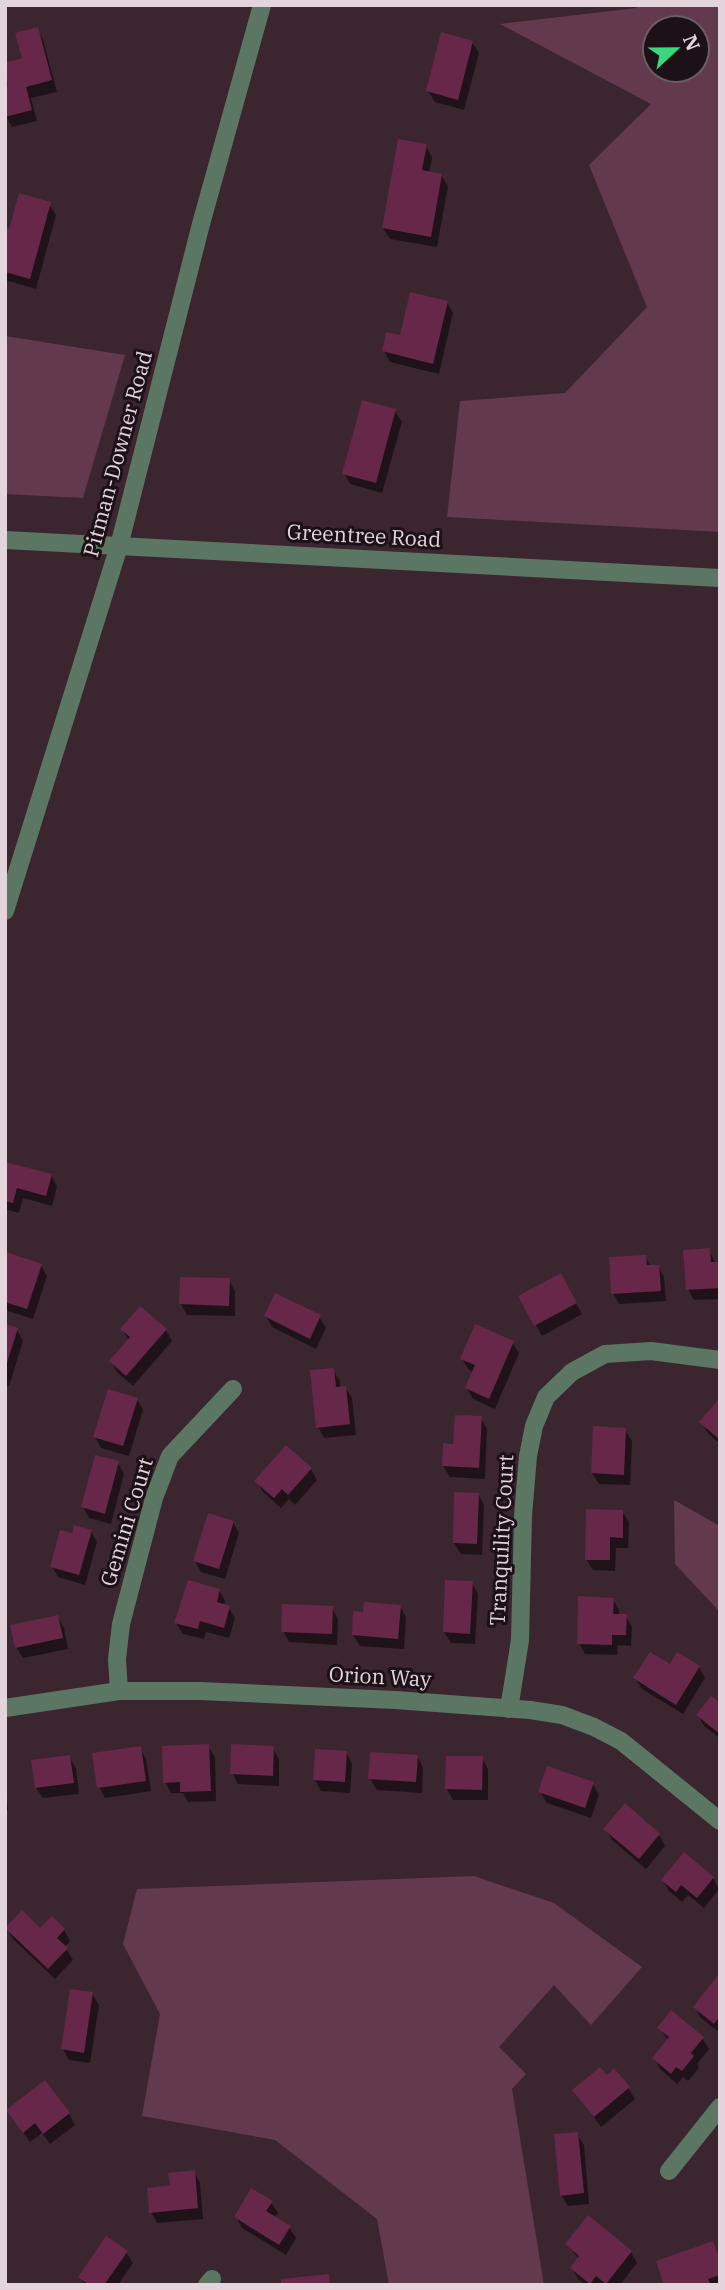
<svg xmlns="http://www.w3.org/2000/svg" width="725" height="2290" viewBox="0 0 725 2290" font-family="'IBM Plex Serif',serif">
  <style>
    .green { fill: #633a4d; fill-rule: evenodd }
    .shadow { fill: #0007 }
    .building { fill: #672748 }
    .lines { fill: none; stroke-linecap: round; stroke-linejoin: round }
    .minor { stroke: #5b7763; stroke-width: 18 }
    .labels { text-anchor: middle; stroke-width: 6; stroke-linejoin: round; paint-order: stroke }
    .street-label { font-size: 21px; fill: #e4d5dc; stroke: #1b1116 }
  </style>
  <rect width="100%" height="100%" fill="#3b252f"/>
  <!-- green -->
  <path class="green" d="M639,5h81v527l-273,-15 13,-116 105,-8 82,-86 -58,-142 62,-61 -151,-80 136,-16zM655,28h42v42h-42z
    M5,336l120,19 -42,143 -78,-4z
    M674,1500l46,26v86l-45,-48z
    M474,1876l80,27 88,64 -51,58 -37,-40 -55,62 27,27 -14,15 32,196h-155l-12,-66 -102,-79 -133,-24 18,-102 -37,-70 14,-55z"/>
  <!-- shadow -->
  <path class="shadow" d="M37,29l6,11 14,52 -26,6 6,23 -25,6 -6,-11 4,-29 -5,-22 19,-5z
    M472,42l7,11 -15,57 -29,-8 -7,-11z
    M426,146l6,11 -3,16 12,2 7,11 -11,61 -47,-8 -7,-11z
    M49,204l7,11 -20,74 -31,-9v-50l5,1z
    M447,302l6,11 -14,61 -49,-12 -6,-11z
    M395,411l7,11 -20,71 -32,-9 -6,-11z
    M5,1164l46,11 6,11 -5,20 -29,-8 -4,15 -14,-4z
    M709,1250l7,14 4,-1v36l-26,1 -6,-11z
    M7,1254l34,11 6,11 -14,43 -28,-9z
    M645,1256l6,11 7,-1 6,11 2,24 -47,3 -6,-11z
    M560,1275l22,39 -40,22 -22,-39z
    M229,1280l6,11v25l-48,-1 -6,-11z
    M266,1316l53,1 7,11 -10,21 -44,-22z
    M5,1326l12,4 6,11 -14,45 -4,-1z
    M122,1329l44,1 6,11 -39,45 -16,-14 -6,-11 18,-20z
    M512,1342l7,11 -24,56 -22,-10 -6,-11 7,-16 -5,-2 -7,-11z
    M333,1370l7,11v7l5,-1 7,11 4,37 -32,3 -6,-11z
    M137,1399l6,11 -14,46 -28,-8 -6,-11z
    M720,1404v46l-3,-5 2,-2 -11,-10 -7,-11z
    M481,1418l6,11 -2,50 -35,-2 -7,-11 11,-20z
    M625,1430l7,11 -2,44 -31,-1 -7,-11z
    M286,1448l25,21 6,11 -22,25 -6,-6 -8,9 -18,-16 -6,-11z
    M118,1463l6,11 -13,50 -22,-6 -6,-11z
    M478,1494l6,11 -2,50 -21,-1 -7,-11z
    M622,1511l7,11 -1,26h-12l-1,23 -22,-1 -7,-11z
    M233,1522l6,11 -14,46 -24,-7 -6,-11z
    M91,1531l6,11 -12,43 -27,-8 -6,-11 21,-31z
    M472,1583l6,11 -3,50 -24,-1 -7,-11z
    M219,1590l6,11 -1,5 4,1 7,11 -6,20 -23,-6 -2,7 -21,-5 -7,-11z
    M613,1599l6,11v6h7l6,11 -1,19 -13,-1 -1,10 -32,-1 -6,-11z
    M400,1606l6,11 -2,32 -44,-3 -7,-11z
    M332,1608l6,11 -1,26 -48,-3 -6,-11z
    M58,1617l6,11 4,21 -45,9 -7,-11z
    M670,1666l29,1 6,11 -22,36 -41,-25 -7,-11z
    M720,1702v36l-16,-12 -6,-11z
    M208,1746l7,11 1,44 -28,1 -5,-9h-12l-6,-11z
    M140,1748l6,11 5,32 -46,7 -6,-11z
    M273,1748l6,11v27l-41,-2 -6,-11z
    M346,1752l6,12 -2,29 -29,-2 -6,-11z
    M417,1756l6,11 -1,26 -45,-3 -7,-11z
    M69,1757l7,11 3,26 -36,4 -7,-10z
    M482,1758l6,11v31h-35l-6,-11z
    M5,1775l3,35 -3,1z
    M593,1784l6,11 -8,23 -44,-15 -7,-11z
    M625,1806l34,29 6,11 -19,23 -34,-29 -6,-11z
    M713,1878l6,11 -15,19 -16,-13 -6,7 -13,-11 -6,-10z
    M52,1919l12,11 6,11 -5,6 8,13 -18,19 -42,-40 -6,-11 33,2z
    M720,1979v54l-19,-15 -6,-11z
    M92,1994l7,11 -9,58 -21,-3 -6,-11z
    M659,2028l43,10 7,11 -12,15 2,4 -11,13 -5,-4 -6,7 -17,-15 -6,-11 14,-18z
    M606,2077l22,11 7,11 -34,28 -26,-36z
    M69,2114l6,11 -25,19 -8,-11 -12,9 -15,-21z
    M577,2134l7,11 5,59 -21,2 -7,-11z
    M194,2172l6,11 3,36 -46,4 -6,-11 21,-25z
    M271,2202l7,11 -4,5 15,9 7,11 -10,17 -44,-27 -6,-11z
    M712,2243l8,15v27h-54z
    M567,2244l64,8 6,11 -17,22h-34l-8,-6 -6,-11 7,-9z
    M126,2252l7,11 -15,22h-33l-5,-8z"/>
  <!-- building -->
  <path class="building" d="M38,27l14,53 -26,7 6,23 -27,7v-31h3l-3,-23 17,-5 -7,-25z
    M441,32l32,9 -15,59 -32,-9z
    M398,139l29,5 -5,26 20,4 -11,63 -49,-9z
    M19,193l32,9 -21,77 -25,-7v-44l4,1z
    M410,292l38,9 -15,63 -51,-13 4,-19 14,3z
    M362,400l34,9 -20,74 -34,-9z
    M5,1162l47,12 -6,22 -29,-8 -4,15 -8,-2z
    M710,1248l1,14h9v26l-34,2 -3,-40z
    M6,1252l36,12 -15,45 -22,-7z
    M646,1255l1,10h12l2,26 -50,3 -2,-37z
    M561,1273l16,30 -43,23 -16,-30z
    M180,1277l50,1 -1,28 -50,-2z
    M275,1293l46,22 -11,24 -46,-23z
    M140,1306l27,23 -41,47 -17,-15 21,-24 -10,-8z
    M5,1324l13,4 -12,38h-1z
    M475,1324l39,17 -25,58 -24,-11 10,-23 -15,-6z
    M334,1368l2,19 10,-1 4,38 -34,4 -6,-58z
    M108,1389l30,9 -15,48 -30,-9z
    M718,1400l2,2v38l-21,-18z
    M455,1415l27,1 -3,52 -37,-2 1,-23 10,1z
    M593,1426l33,2 -2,47 -33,-2z
    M286,1445l26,23 -24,27 -6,-6 -8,9 -20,-17z
    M95,1455l24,6 -14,53 -24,-7z
    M454,1492l25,1 -2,51 -24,-1z
    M586,1509l37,1v28l-13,-1v23h-25z
    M208,1513l26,8 -15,48 -26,-8z
    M74,1525l18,5 -13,45 -29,-8 10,-37 12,3z
    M188,1580l32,9 -3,13 13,4 -6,22 -24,-7 -2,8 -24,-6z
    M445,1580l28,1 -3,53 -27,-2z
    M578,1596l36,2 -1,16h14l-1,21h-14v10l-35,-1z
    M364,1602l37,3 -3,34 -46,-4 1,-24 10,1z
    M282,1604l51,2 -1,28 -51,-2z
    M58,1615l5,23 -48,10 -5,-23z
    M650,1652l20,12 7,-12 23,14 -24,39 -43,-27z
    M711,1696l7,5 2,-2v35l-24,-19z
    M209,1744l2,47 -31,1v-10l-17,1 -1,-37z
    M231,1744l43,2 -1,30 -43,-2z
    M141,1746l5,35 -49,7 -5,-35z
    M315,1749l32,2 -2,31 -32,-2z
    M370,1752l48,3 -2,27 -48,-3z
    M70,1755l4,28 -39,5 -4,-28z
    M446,1756h37l-1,34 -37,-1z
    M547,1766l47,16 -9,26 -47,-16z
    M625,1803l35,31 -21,25 -36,-30z
    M684,1852l30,25 -17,21 -16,-13 -5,7 -15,-12z
    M22,1910l18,18 12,-12 13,13 -8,9 11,10 -20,21 -43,-41z
    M718,1975l2,2v39l-6,8 -21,-17z
    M70,1989l23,3 -9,61 -23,-4z
    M671,2010l33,27 -13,16 3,3 -12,15 -6,-4 -5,7 -19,-16 17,-21 -12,-9z
    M600,2067l7,8 7,-7 16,19 -36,30 -22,-27z
    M45,2080l25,33 -27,21 -8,-11 -12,10 -17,-23z
    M578,2132l6,61 -24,3 -6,-62z
    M195,2170l3,38 -49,5 -2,-25 23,-3 -2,-12z
    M251,2188l22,13 -7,10 25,15 -12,19 -45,-28z
    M588,2215l44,36 -26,33 -10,-8 -6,8 -20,-16 9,-12 -14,-12z
    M106,2236l22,15 -24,34h-15l-11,-8z
    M713,2241l7,19v15l-12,4 3,6h-47l-8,-24z
    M329,2274l1,11h-49v-6z"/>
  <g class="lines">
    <!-- minor -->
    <path class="minor" d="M5,540l715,38
      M5,911l114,-365 82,-322 61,-219
      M119,1691l-2,-32 4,-35 33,-126 16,-42 63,-67
      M5,1708l114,-17h81l195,9 135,10 32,5 32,12 27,14 99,80
      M509,1709l11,-69 3,-124 5,-60 6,-30 12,-29 26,-25 33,-18 46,-3 69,9
      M669,2171l51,-64
      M207,2285l5,-6"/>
  </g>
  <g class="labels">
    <!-- street labels -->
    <g class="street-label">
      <text transform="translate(118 454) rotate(-75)" y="7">Pitman-Downer Road</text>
      <text transform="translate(364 536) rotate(3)" y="7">Greentree Road</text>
      <text transform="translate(127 1522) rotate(-73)" y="7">Gemini Court</text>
      <text transform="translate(502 1540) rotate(-87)" y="7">Tranquility Court</text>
      <text transform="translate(380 1677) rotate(3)" y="7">Orion Way</text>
    </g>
  </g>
  <!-- border -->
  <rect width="725" height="2290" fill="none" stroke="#e4d5dc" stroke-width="14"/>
  <!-- north arrow -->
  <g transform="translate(676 49) rotate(68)"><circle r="33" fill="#1b1116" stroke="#6b5f65" stroke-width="2"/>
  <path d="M0-5L12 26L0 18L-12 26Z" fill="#39d87f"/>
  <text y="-10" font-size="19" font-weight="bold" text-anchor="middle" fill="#e4d5dc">N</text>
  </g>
</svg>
